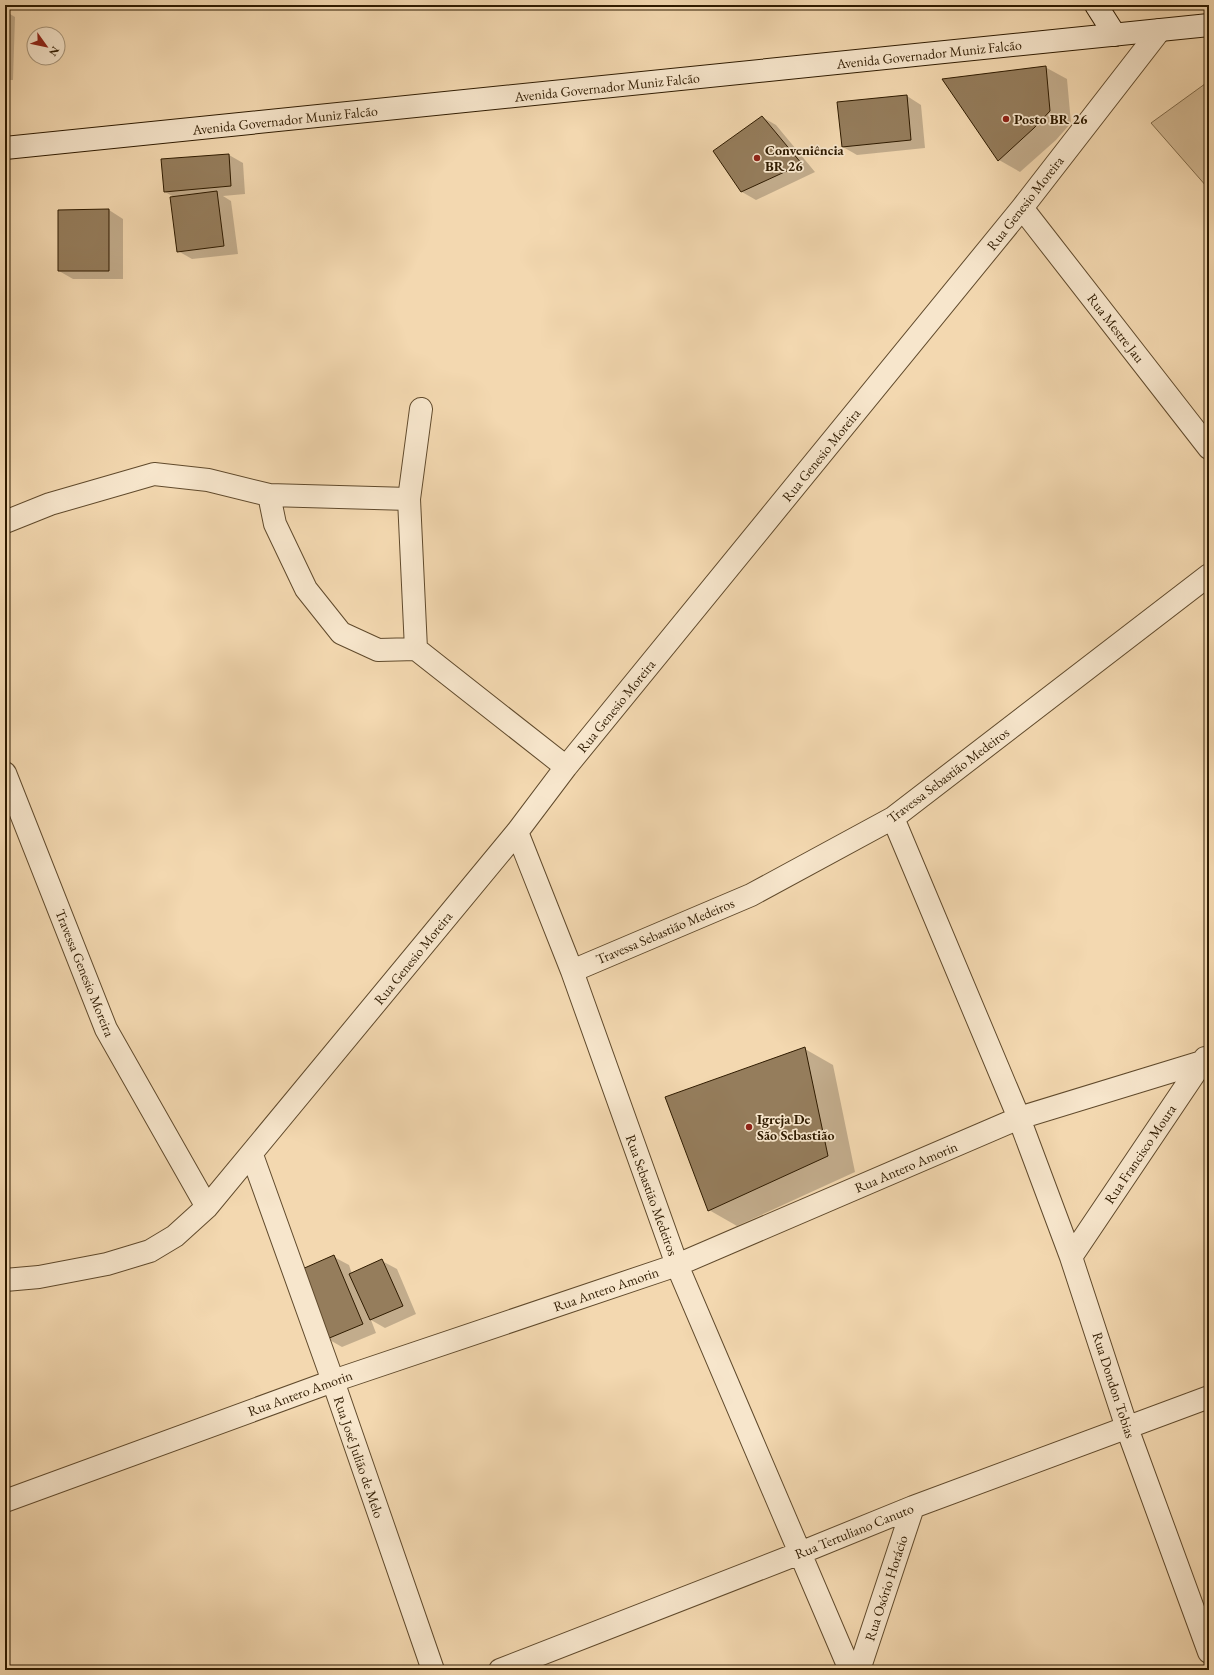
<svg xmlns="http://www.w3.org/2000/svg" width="1214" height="1675" viewBox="0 0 1214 1675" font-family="'EB Garamond',serif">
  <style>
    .green { fill: #d2b892; stroke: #806a49 }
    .shadow { fill: #0003 }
    .building { fill: #957d5c; stroke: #2f1b00 }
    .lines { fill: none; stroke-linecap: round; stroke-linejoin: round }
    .street-casing { stroke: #604a2c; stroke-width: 24 }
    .secondary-casing { stroke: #2f1b00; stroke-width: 24 }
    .street { stroke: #f7e6cc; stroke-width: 22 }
    .secondary { stroke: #f7e6cc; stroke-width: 22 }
    .poi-dot { fill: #8f2418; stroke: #f7e6cc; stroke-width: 1.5 }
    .labels { text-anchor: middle; stroke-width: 3.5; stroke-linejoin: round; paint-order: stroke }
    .street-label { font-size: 14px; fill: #2f1b00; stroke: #f7e6cc }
    .poi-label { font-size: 14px; font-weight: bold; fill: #2f1b00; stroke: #f7e6cc; text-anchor: start }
  </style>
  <rect width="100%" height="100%" fill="#f3d8b0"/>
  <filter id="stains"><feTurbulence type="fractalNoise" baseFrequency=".005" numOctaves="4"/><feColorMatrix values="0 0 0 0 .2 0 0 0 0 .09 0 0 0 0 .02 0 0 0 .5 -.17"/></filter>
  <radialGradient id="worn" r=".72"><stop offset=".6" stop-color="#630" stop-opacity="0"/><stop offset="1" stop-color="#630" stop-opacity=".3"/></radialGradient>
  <!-- green -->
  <path class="green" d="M1209,81v104l-2,2 -56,-64z"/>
  <!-- shadow -->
  <path class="shadow" d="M5,11l10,6 -2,63h-8z
    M1045,67l22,12 4,44 -15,17 -36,32 -21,-12z
    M907,96l14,9 4,43 -68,7 -14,-8z
    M762,117l14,8 39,47 -59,28 -14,-8z
    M229,155l14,8 2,31 -22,2 8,5 7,53 -46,5 -14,-8 -2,-53 -11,-6z
    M109,210l14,9v60h-50l-14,-8z
    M805,1049l28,16 22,107 -118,54 -28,-16z
    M334,1257l15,8 3,9 30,-13 15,8 19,45 -31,14 -14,-8 5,13 -34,14 -14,-8z"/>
  <!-- building -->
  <path class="building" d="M1046,66l4,45 -16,17 -36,33 -56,-82z
    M907,95l4,45 -69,7 -5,-45z
    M762,116l40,48 -61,28 -28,-41z
    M229,154l2,32 -67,6 -3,-33z
    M217,191l7,55 -47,6 -7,-55z
    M109,209v62h-51v-61z
    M805,1047l23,109 -120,55 -43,-114z
    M334,1255l29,69 -36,15 -27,-69z
    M382,1259l21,47 -33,14 -21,-46z"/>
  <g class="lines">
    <defs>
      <path id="street" d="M1022,208l187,240
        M421,409l-12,90 7,150 150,118
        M269,495l6,29 31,65 35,44 37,17 38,-1
        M5,522l45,-18 104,-30 54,6 61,15 140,4
        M5,773l101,256 101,178
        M893,818l126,300 52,139 56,171 82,224
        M517,832l55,139 105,294 173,405
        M572,971l179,-76 142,-77 316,-243
        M252,1155l81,226 100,289
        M1071,1257l134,-199
        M5,1280l34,-3 68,-13 43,-13 25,-15 32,-29 310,-375 49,-65 456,-559 138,-178
        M5,1501l328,-120 344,-116 342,-147 183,-56
        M500,1670l300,-117 113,-46 296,-110
        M859,1670l54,-163"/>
      <path id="secondary" d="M1096,5l19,30
        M5,148l1204,-123"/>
    </defs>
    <!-- street casing -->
    <use href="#street" class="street-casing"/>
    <!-- secondary casing -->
    <use href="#secondary" class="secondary-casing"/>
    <!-- street -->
    <use href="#street" class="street"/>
    <!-- secondary -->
    <use href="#secondary" class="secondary"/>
  </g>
  <!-- markers -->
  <g class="poi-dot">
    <circle cx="1006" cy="119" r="4"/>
    <circle cx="757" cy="158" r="4"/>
    <circle cx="749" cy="1127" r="4"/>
  </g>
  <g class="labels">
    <!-- street labels -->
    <g class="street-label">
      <text transform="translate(929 54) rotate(-6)" y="5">Avenida Governador Muniz Falcão</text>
      <text transform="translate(607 87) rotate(-6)" y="5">Avenida Governador Muniz Falcão</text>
      <text transform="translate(285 120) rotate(-6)" y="5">Avenida Governador Muniz Falcão</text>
      <text transform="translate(1025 203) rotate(-52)" y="5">Rua Genesio Moreira</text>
      <text transform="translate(1116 328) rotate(52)" y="5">Rua Mestre Jau</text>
      <text transform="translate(821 455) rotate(-51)" y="5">Rua Genesio Moreira</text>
      <text transform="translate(616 706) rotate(-51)" y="5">Rua Genesio Moreira</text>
      <text transform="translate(948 775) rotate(-37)" y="5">Travessa Sebastião Medeiros</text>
      <text transform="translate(665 931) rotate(-23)" y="5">Travessa Sebastião Medeiros</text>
      <text transform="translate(413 958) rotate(-51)" y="5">Rua Genesio Moreira</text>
      <text transform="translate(85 973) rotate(68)" y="5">Travessa Genesio Moreira</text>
      <text transform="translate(1140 1154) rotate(-56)" y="5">Rua Francisco Moura</text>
      <text transform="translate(906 1167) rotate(-23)" y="5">Rua Antero Amorin</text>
      <text transform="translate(652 1195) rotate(70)" y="5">Rua Sebastião Medeiros</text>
      <text transform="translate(606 1289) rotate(-19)" y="5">Rua Antero Amorin</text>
      <text transform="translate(1114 1385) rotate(72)" y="5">Rua Dondon Tobias</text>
      <text transform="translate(300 1393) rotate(-20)" y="5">Rua Antero Amorin</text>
      <text transform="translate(359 1457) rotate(71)" y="5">Rua José Julião de Melo</text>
      <text transform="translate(854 1531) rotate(-22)" y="5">Rua Tertuliano Canuto</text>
      <text transform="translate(886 1588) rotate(-72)" y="5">Rua Osório Horácio</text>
    </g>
    <!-- poi labels -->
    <g class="poi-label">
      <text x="1014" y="124">Posto BR 26</text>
      <text x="765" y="155">Conveniência<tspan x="765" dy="16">BR 26</tspan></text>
      <text x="757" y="1124">Igreja De<tspan x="757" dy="16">São Sebastião</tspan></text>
    </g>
  </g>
  <!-- margin -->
  <rect width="1214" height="1675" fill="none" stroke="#f3d8b0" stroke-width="20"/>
  <rect x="6" y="6" width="1202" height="1663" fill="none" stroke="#2f1b00" stroke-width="2"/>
  <rect x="10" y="10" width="1194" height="1655" fill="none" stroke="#2f1b00"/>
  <!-- north arrow -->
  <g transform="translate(46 46) rotate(123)"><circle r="19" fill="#f7e6cc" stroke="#a7957a"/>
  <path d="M0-3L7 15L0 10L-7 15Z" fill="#8f2418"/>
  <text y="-6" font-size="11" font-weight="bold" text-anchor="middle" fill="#2f1b00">N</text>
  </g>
  <rect width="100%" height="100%" filter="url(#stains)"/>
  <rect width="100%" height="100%" fill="url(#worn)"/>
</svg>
